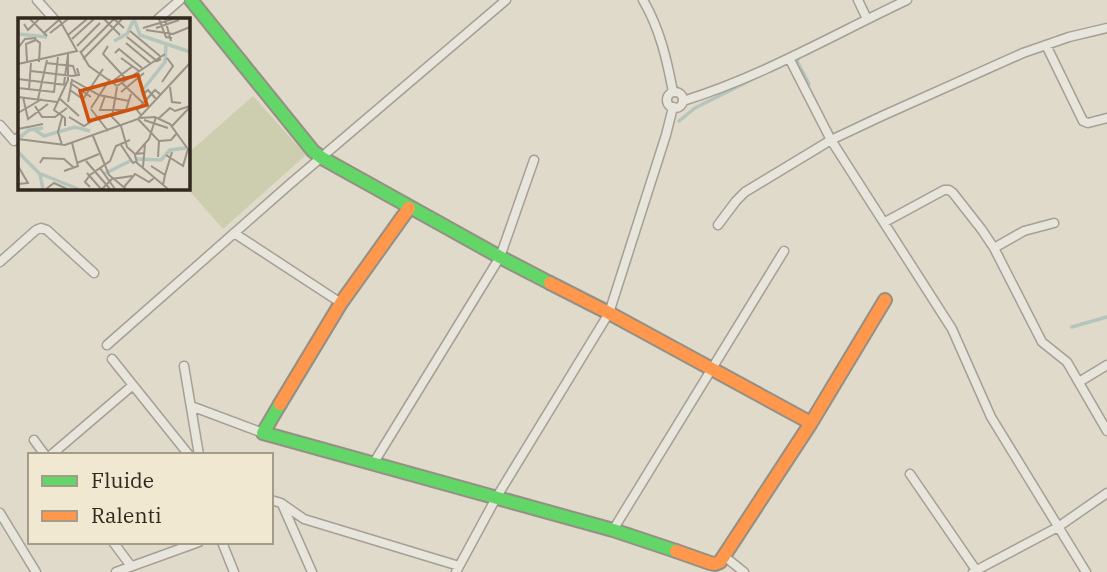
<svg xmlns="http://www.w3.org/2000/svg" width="1107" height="572" viewBox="0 0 1107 572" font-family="'IBM Plex Serif',serif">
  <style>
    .green { fill: #cdceaf }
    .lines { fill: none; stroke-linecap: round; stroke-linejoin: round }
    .stream { stroke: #b6c5bc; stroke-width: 3.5 }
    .street-casing { stroke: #a59f95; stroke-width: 11 }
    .fast-casing { stroke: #958f84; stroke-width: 16 }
    .slow-casing { stroke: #958f84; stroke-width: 16 }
    .street { stroke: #e8e5dc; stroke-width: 8 }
    .fast { stroke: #63d668; stroke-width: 12 }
    .slow { stroke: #ff974d; stroke-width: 12 }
    .inset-river { fill: none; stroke: #b6c5bc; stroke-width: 3.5 }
    .inset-road { fill: none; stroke: #9a9386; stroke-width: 2 }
    .view { fill: #cd520f; fill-opacity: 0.15; stroke: #cd520f; stroke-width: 3.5 }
    .inset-edge { fill: none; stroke: #32281e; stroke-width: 3.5 }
  </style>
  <rect width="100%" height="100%" fill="#e0dacb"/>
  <!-- green -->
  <path class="green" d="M253,96l53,59 -83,74 -37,-42 1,-33z"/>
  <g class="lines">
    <!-- stream -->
    <path class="stream" d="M799,56l-2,5 12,23
      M679,121l16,-13 64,-32
      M1072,327l35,-10"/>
    <defs>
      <path id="street" d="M37,0l17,19
        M643,0c17,29 24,60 30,92
        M858,0l9,19
        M158,19l22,-19
        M1046,45l37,76 5,2 19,-5
        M789,58l42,82 121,189 39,88 95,155
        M667 100a8 8 0 1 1 16 0a8 8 0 1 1-16 0Z
        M683,101c78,-24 150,-66 224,-101
        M0,125l14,16 5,-4
        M885,222l59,-32h5l4,3 29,37 12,18 48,94 25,20 40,69
        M718,225l18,-24 9,-9 86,-52 51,-24 141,-63 46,-16 38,-9
        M234,233l107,70
        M994,248l30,-17 30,-8
        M0,262l36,-32 5,-2 6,2 47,43
        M107,345l183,-161 216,-184
        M112,359l77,96
        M184,366l15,89
        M1079,382l28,-17
        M191,406l72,27
        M34,440l11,15
        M51,455l82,-70
        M373,464l127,-207 34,-97
        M910,474l66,96
        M271,500l10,3 23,16 155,47
        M282,504l30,68
        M0,513l36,59
        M613,530l171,-279
        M113,542l18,24
        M222,542l12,30
        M724,556l20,16
        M116,572l83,-30
        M456,572l40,-74 113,-185 57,-178 7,-28
        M973,572l85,-45 49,-34"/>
      <path id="fast" d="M191,0l122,151 9,7 178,99 50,26
        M280,404l-17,29 350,97 63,21"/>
      <path id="slow" d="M550,283l59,30 202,110
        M280,404l61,-101 68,-95
        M676,551l34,12 5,1 5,-2 91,-139 74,-123"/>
    </defs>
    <!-- street casing -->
    <use href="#street" class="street-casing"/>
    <!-- fast casing -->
    <use href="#fast" class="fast-casing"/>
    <!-- slow casing -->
    <use href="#slow" class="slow-casing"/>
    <!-- street -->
    <use href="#street" class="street"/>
    <!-- fast -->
    <use href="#fast" class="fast"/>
    <!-- slow -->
    <use href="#slow" class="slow"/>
  </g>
  <!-- overview -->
  <g transform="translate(18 18)">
    <rect width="172" height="172" fill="#e0dacb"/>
    <path class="inset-river" d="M116,1l6,16 50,17M0,16l29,3M96,23l13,-7 6,-13M123,74l24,-30 1,-17M17,112l9,6 31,-9 15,4M2,119l9,-7 14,-2M0,134l22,22 3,15M119,141l24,1 9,-10 16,-2M23,156l37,15M86,156l28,-14"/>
    <path class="inset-road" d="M12,1l17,17M86,1l16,16M141,1l7,18 6,1M147,1l6,22M6,6l4,6 11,-11M125,10l30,-9M138,10l23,-8M128,12l27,4 17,-7M112,13l30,25M26,15l16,-14M32,15l18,-14M50,17l19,-16M109,19l30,24 4,-2M54,21l22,-20M108,25l24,20M59,28l23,-23M90,28l-5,8 23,25M0,30l7,-9 11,-1M62,33l9,15 28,20M63,34l33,-33 10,9M97,35l4,-4 23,19M103,40l18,13M65,41l39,-40M9,43l-1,-17 10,-4 4,3 -1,19M28,45l27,3 3,9M0,46l59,-13 -18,-32M13,53l41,5 7,-1 -2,-7M0,61l48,6M95,63l20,-15M144,64l11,-16 -6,-8M52,65l21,14M104,65l21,20M46,66l4,-29M99,68l48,-32M99,69l-5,30 9,9 6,21 8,7 10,-1M152,69l2,15 9,1M0,70l36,4 4,-35M11,71l2,-26M52,72l13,9 20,-30M103,74l23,-19M124,77l6,-5 9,10M87,78l-5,14h26l5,-16M0,79l39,5M5,79l5,22 20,-15M41,80l20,18M20,81l9,-39M50,84l4,-22 27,15 30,6M17,88l7,11h13l12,-9M73,90l19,-29M73,91l17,22M0,95l24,-14M123,97l-4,-5 18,-20 6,5M51,99l15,9 16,-10M138,99l-7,22 -14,16 2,8 31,26M122,100l15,-1 15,7 20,28M141,100l11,-10 5,3 15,-5M120,101l21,22 -1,16M126,102l24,8M47,108v-8l-11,-8 14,-30v-26M154,108l18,-19M0,111l25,-5M75,118l16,39 17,14M0,121l47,6 73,-26 52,-56M141,123l12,-1 6,-7M44,127l-4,-13 4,-15M103,127l12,18 4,-2M148,137l17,11 5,-17M68,143l24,28M22,145l3,-5 21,1 9,8M59,145l22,-9M0,148l10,17 -10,1M133,148l14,9 -2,10M125,149l2,-23M82,150l15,21M46,153l14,-5 -6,-23M69,155l14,16M147,157l7,-23M72,169l-5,-5 5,-7 20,-14 6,-15 14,-6M106,169l11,-13 14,8 5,-4M28,171l8,-6 13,6M84,171l10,-10 20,-3"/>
    <path class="view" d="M120,57l9,30 -58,16 -9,-30z"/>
    <rect width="172" height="172" class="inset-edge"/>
  </g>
  <!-- legend -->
  <rect x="28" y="453" width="245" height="91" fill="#f1e8d1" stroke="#a59b89" stroke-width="2"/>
  <rect x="42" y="476" width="35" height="10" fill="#63d668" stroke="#a59b89" stroke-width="2"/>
  <text x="91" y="488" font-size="21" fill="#32281e">Fluide</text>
  <rect x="42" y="511" width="35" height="10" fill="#ff974d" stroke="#a59b89" stroke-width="2"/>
  <text x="91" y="523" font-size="21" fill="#32281e">Ralenti</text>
</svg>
